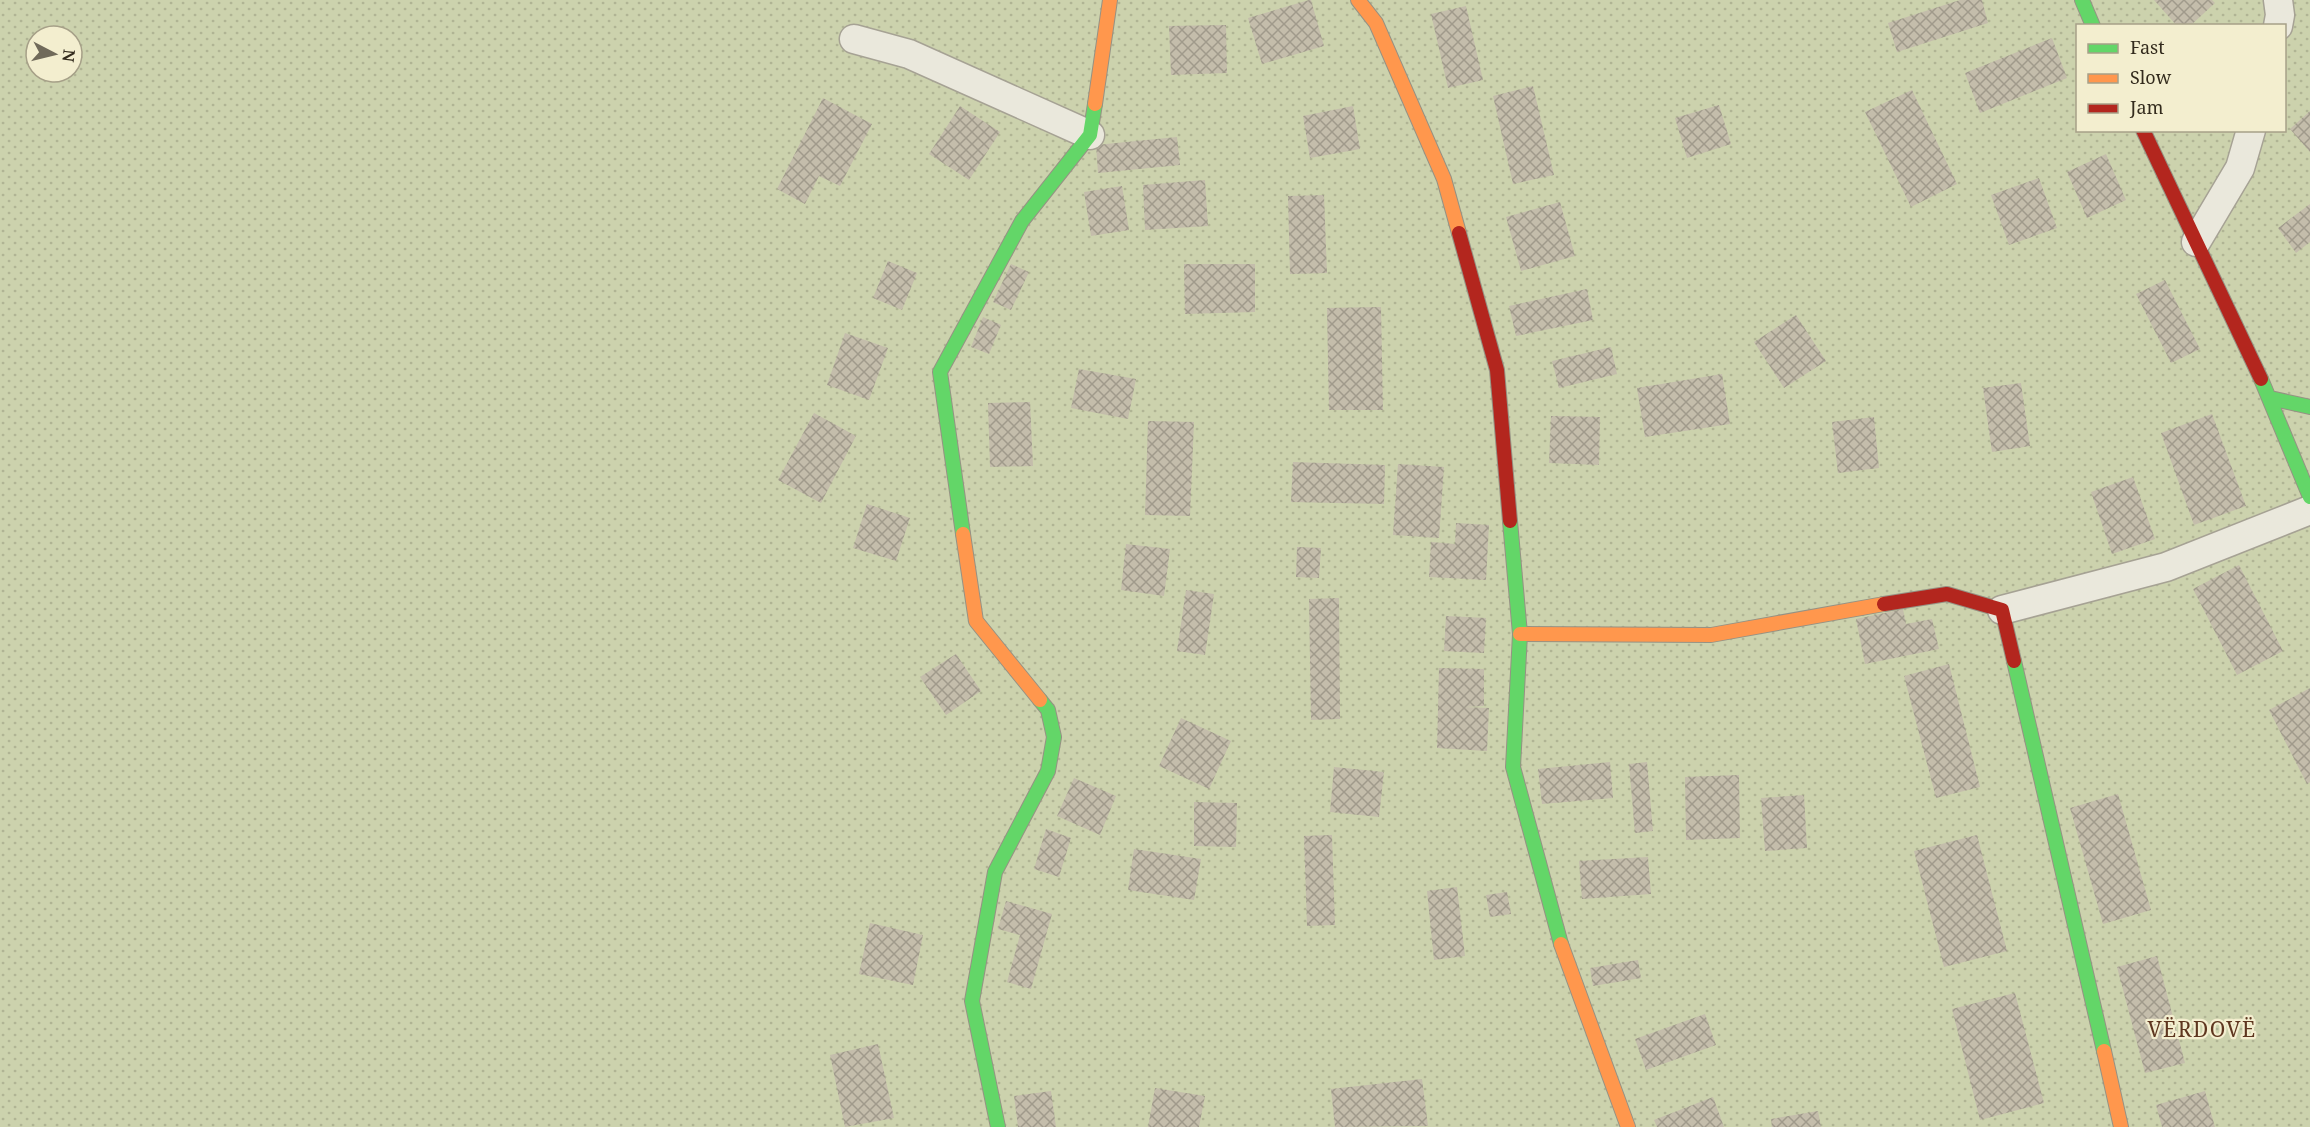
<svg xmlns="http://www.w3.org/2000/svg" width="2310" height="1127" viewBox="0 0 2310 1127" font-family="'Noto Serif',serif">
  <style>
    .grass { fill: url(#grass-dots); fill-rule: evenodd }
    .building { fill: url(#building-cross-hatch) }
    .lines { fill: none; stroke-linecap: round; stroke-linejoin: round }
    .street-casing { stroke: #a6a294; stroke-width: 31 }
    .fast-casing { stroke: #969284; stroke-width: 16 }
    .slow-casing { stroke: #969284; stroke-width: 16 }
    .jam-casing { stroke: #969284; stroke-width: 16 }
    .street { stroke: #eae8dc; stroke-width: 28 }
    .fast { stroke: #63d668; stroke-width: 14 }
    .slow { stroke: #ff974d; stroke-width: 14 }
    .jam { stroke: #b3261e; stroke-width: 14 }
    .labels { text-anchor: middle; stroke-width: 4.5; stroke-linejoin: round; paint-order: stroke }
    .quarter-label { font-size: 21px; letter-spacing: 1.5px; fill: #5e361f; stroke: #f3eecf }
  </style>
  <defs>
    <pattern id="grass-dots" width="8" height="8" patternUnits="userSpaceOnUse" patternTransform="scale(1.5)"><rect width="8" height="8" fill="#ccd2ad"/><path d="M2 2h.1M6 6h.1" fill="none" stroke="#b0b494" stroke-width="1.8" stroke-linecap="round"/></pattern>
    <pattern id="building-cross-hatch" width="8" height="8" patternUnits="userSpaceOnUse" patternTransform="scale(1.5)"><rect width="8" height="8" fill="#c4bdab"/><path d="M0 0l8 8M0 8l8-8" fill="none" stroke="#a09a8b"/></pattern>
  </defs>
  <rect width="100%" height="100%" fill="#e1deca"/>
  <!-- grass -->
  <path class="grass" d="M0,0h2310v1127h-2310zM2078,26h206v104h-206zM36,36h36v36h-36z"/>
  <!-- building -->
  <path class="building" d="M1309,0h2l13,46 -62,18 -14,-46z
    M1960,0h22l6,23 -91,29 -9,-29z
    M2154,0h58l3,3 -25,23h-13z
    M1466,6l17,74 -35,8 -17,-74z
    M1226,25l1,48 -56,2 -2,-49z
    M2052,38l15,40 -87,35 -15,-40z
    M1533,86l21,89 -41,9 -20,-88z
    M1912,90l45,94 -46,23 -46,-95z
    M823,98l49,26 -32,62 -21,-10 -14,28 -28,-15z
    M1719,105l12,39 -44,14 -12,-40z
    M960,106l40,26 -31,48 -40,-26z
    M1353,106l7,43 -50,9 -7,-42z
    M2310,111v41l-20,-23z
    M1177,137l3,28 -82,8 -2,-28z
    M2106,154l20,46 -39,18 -20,-46z
    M2039,178l18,50 -48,17 -18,-50z
    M1205,180l3,46 -63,4 -2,-45z
    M1122,186l7,44 -38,6 -7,-44z
    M1324,195l3,78 -37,1 -2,-78z
    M1560,202l15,54 -54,15 -15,-54z
    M2310,204v38l-14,11 -18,-25z
    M888,261l29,12 -15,37 -29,-12z
    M1011,264l18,8 -18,38 -18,-8z
    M1184,264h71v48l-70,2z
    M2165,280l35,69 -29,14 -35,-69z
    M1587,289l6,31 -77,16 -7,-30z
    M1381,307l2,103h-54l-2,-102z
    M1796,315l30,46 -42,27 -30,-46z
    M983,317l18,8 -12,29 -18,-7z
    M845,333l43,15 -19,52 -42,-15z
    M1611,347l6,27 -58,14 -7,-27z
    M1079,369l57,10 -8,40 -57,-11z
    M1722,374l8,50 -85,13 -8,-49z
    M2021,383l9,63 -38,6 -9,-64z
    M1030,402l3,64 -43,1 -2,-64z
    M814,413l42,23 -35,67 -43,-23z
    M2212,414l34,92 -52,19 -33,-92z
    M1551,416l49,1 -1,48 -50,-2z
    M1874,417l5,51 -41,5 -6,-51z
    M1148,421l46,1 -4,94 -45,-1z
    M1293,462l92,3 -1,39 -93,-2z
    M1398,464l46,3 -5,71 -46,-3z
    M2133,477l22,62 -43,15 -21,-62z
    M867,504l43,14 -14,43 -43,-13z
    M1456,523l33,2 -3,55 -57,-3 2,-35 24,2z
    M1126,544l44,5 -6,47 -43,-6z
    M1297,547l24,1 -2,30 -23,-1z
    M2239,565l44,86 -46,24 -44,-86z
    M1186,590l28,4 -9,61 -28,-4z
    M1339,598l1,121 -29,1 -2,-121z
    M1903,609l3,15 26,-5 7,30 -74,15 -9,-45z
    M1446,616l40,2 -2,35 -40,-2z
    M956,654l25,37 -35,24 -26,-38z
    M1949,664l31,123 -44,11 -32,-122z
    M1439,668l45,1v37l-19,1 24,1 -2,43 -50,-3z
    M2310,688v94l-3,2 -38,-74z
    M1181,718l50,23 -22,48 -50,-23z
    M1610,762l3,36 -71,6 -4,-35z
    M1647,762l6,69 -18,2 -6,-69z
    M1334,767l50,5 -5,45 -49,-5z
    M1739,775l1,63 -54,2 -1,-63z
    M1074,778l42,18 -16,39 -43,-19z
    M2118,794l33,116 -48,14 -33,-116z
    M1804,795l3,53 -42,3 -4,-53z
    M1194,802l43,1 -1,44 -42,-1z
    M1046,829l25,9 -12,39 -25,-8z
    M1332,835l3,90 -28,1 -3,-90z
    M1977,835l30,116 -63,16 -30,-116z
    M1134,849l67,10 -7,41 -66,-10z
    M1648,857l3,37 -69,5 -3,-38z
    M1457,887l8,69 -31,4 -7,-69z
    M1507,892l4,22 -21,3 -4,-22z
    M1006,901l46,13 -21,75 -24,-7 13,-47 -22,-6z
    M870,923l53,12 -10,50 -54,-11z
    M2157,956l28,107 -40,10 -28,-106z
    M1638,960l3,18 -48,8 -3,-18z
    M2015,993l29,110 -64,17 -28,-111z
    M1705,1014l11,31 -70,25 -11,-31z
    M878,1044l16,74 -49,9 -15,-72z
    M1422,1079l6,47 -93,1 -4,-38z
    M1155,1088l50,8 -6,31h-51z
    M1051,1091l5,36h-38l-4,-31z
    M2205,1091l10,36h-53l-6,-22z
    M1713,1097l11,30h-67l-3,-7z
    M1818,1111l3,16h-49l-1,-8z"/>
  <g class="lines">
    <defs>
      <path id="street" d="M2278,26l2,-11 -2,-15
        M854,39l55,15 181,81
        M2196,242l44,-74 11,-38
        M2002,610l164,-43 144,-57"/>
      <path id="fast" d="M2082,0l11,26
        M2261,379l49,118
        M2270,398l40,9
        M1510,521l10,113 -7,133 48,177
        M963,534l-23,-162 82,-151 68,-86 5,-31
        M2014,661l90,390
        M998,1127l-26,-126 23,-129 53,-101 6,-34 -6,-27 -8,-10"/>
      <path id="slow" d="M1358,0l18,23 68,156 15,54
        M1095,104l15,-104
        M963,534l13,87 64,79
        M1520,634l191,1 173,-31
        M1561,944l67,183
        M2104,1051l17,76"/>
      <path id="jam" d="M2143,130l118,249
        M1459,233l38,137 13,151
        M1884,604l63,-10 55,16 12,51"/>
    </defs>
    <!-- street casing -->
    <use href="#street" class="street-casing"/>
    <!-- fast casing -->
    <use href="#fast" class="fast-casing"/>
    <!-- slow casing -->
    <use href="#slow" class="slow-casing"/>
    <!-- jam casing -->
    <use href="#jam" class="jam-casing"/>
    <!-- street -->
    <use href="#street" class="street"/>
    <!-- fast -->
    <use href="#fast" class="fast"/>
    <!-- slow -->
    <use href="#slow" class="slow"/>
    <!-- jam -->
    <use href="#jam" class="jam"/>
  </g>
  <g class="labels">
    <!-- quarter labels -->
    <g class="quarter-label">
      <text x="2202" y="1037">VËRDOVË</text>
    </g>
  </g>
  <!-- legend -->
  <rect x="2076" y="24" width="210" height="108" fill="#f3eecf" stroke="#a6a088" stroke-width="1.5"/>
  <rect x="2088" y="44" width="30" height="9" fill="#63d668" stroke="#a6a088" stroke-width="1.5"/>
  <text x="2130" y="54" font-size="18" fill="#332b1d">Fast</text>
  <rect x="2088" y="74" width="30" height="9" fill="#ff974d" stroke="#a6a088" stroke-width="1.5"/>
  <text x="2130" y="84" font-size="18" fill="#332b1d">Slow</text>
  <rect x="2088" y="104" width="30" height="9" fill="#b3261e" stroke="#a6a088" stroke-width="1.5"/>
  <text x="2130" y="114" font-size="18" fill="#332b1d">Jam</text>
  <!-- north arrow -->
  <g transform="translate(54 54) rotate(97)"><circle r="28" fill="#f3eecf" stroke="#a6a088" stroke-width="1.5"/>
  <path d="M0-4.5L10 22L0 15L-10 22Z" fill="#706a5a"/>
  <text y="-9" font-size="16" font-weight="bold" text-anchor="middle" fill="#332b1d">N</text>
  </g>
</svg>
